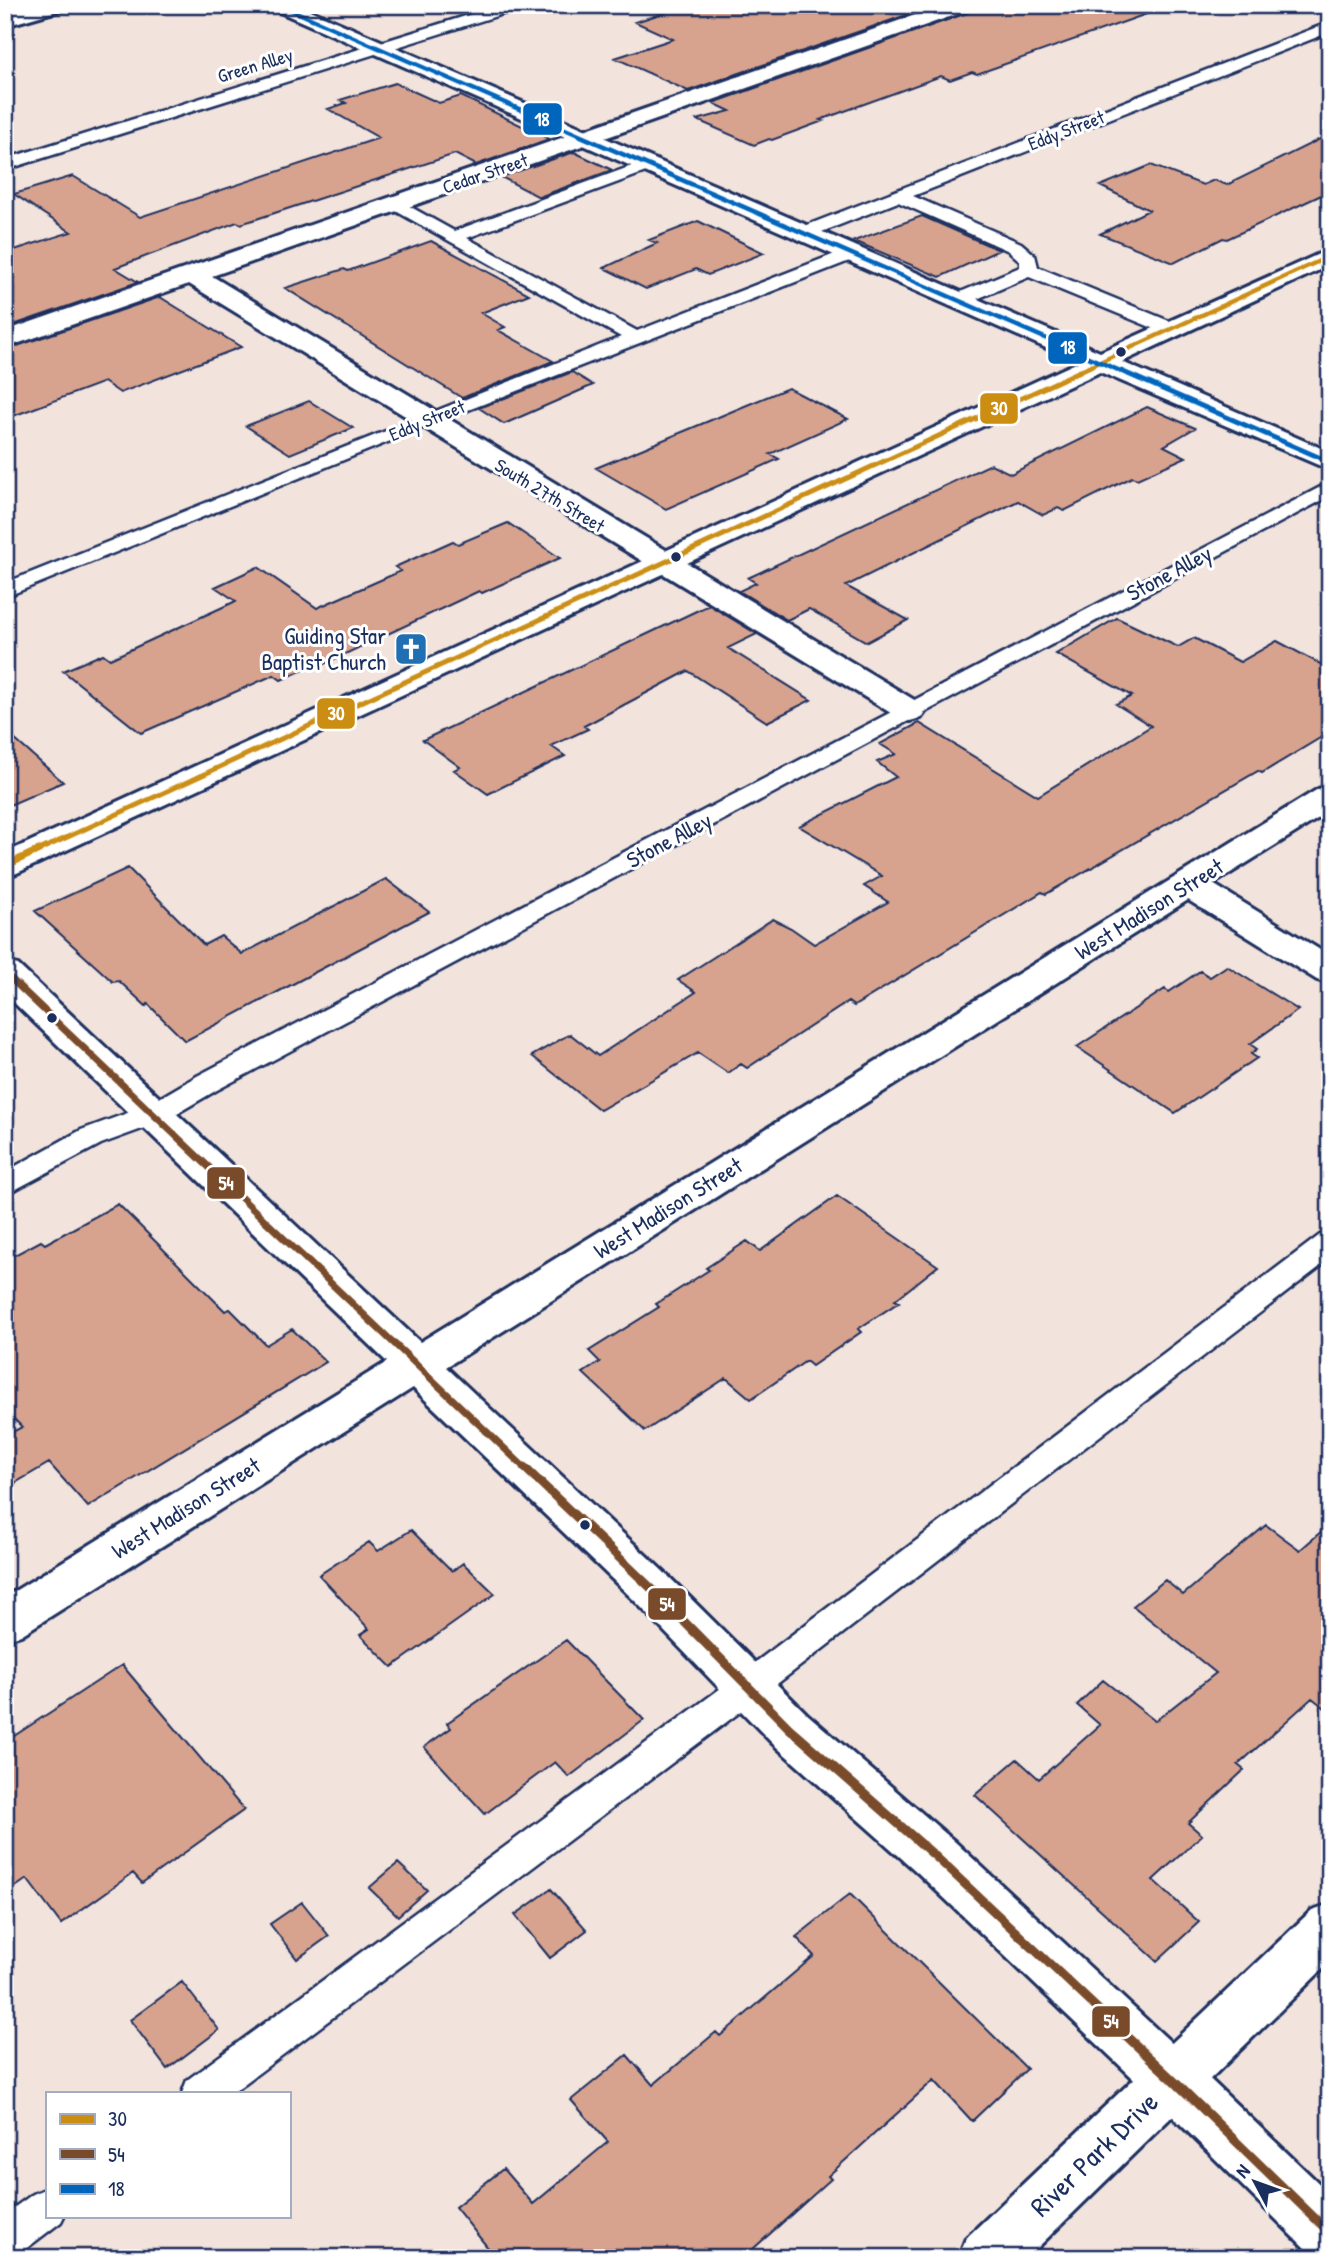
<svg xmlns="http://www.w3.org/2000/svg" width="1335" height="2263" viewBox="0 0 1335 2263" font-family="'Patrick Hand',sans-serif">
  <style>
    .building { fill: #d8a38e; stroke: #1b2f5e; stroke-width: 2 }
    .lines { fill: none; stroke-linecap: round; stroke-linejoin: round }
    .lane-casing { stroke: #1b2f5e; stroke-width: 5 }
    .street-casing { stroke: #1b2f5e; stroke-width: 6 }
    .secondary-casing { stroke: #1b2f5e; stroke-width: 6 }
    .lane { fill: #fff; fill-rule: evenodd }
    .street { fill: #fff; fill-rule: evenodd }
    .secondary { fill: #fff; fill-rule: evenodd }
    .bus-1-far2-casing { stroke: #fff; stroke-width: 8 }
    .bus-1-far1-casing { stroke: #fff; stroke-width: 10 }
    .bus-1-casing { stroke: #fff; stroke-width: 12 }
    .bus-2-far1-casing { stroke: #fff; stroke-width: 12 }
    .bus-2-casing { stroke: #fff; stroke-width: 14 }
    .bus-3-far1-casing { stroke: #fff; stroke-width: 8 }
    .bus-3-casing { stroke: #fff; stroke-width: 10 }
    .bus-1-far2 { stroke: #cb8e13; stroke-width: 4.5 }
    .bus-1-far1 { stroke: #cb8e13; stroke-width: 5 }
    .bus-1 { stroke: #cb8e13; stroke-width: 7 }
    .bus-2-far1 { stroke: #7a4b2a; stroke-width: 7 }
    .bus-2 { stroke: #7a4b2a; stroke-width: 9 }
    .bus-3-far1 { stroke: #0065bd; stroke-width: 4.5 }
    .bus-3 { stroke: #0065bd; stroke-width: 5 }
    .bus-dot { fill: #1b2f5e; stroke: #fff; stroke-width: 2.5 }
    .labels { text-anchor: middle; stroke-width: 6; stroke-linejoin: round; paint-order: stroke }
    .far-street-label { font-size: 19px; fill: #1b2f5e; stroke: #fff }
    .street-label { font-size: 23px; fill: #1b2f5e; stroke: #fff }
    .poi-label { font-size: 23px; fill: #1b2f5e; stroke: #fff; text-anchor: end }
    .near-street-label { font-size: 28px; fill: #1b2f5e; stroke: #fff }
    .line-badge { stroke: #fff; stroke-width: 2.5 }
    .badge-label { font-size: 19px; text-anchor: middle; font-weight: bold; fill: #fff }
  </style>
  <rect width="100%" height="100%" fill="#f3e3dd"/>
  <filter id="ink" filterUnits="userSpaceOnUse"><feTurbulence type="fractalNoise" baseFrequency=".0143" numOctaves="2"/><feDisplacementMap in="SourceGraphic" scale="14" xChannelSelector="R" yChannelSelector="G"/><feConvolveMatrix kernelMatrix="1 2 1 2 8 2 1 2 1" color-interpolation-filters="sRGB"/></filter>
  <g filter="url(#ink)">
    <!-- building -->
    <path class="building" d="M689,5h246l-247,86 -73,-33 58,-19 -38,-17z
      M977,5h178v6l-178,63 -5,-2 -22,8 -9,-4 -121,44 3,1 -51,19 -3,-1 -15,6 -57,-25 33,-9 -17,-8 260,-92z
      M395,83l44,20 22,-7 88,43 -73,26 -21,-11 -214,70 -4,-2 -122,46 23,14 -133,46v-75l66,-21 -57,-38 59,-18 67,41 239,-79 -51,-29 18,-6 -6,-3z
      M1330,134v57l-103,48 -4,-1 -49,25 -74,-29 49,-24 -49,-24 51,-21 52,20 11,-5 13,5z
      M574,152l38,18 -73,27 -38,-20z
      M922,216l77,34 -59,27 -86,-36z
      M698,221l66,32 -56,22 -12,-6 -50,20 -42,-21 53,-25 -8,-3z
      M431,241l98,53 -48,19 24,14 -7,3 55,31 -91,37 -177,-110 59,-19 4,2z
      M160,297l81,50 -121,46 -16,-11 -99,37v-69z
      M572,372l21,13 -89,39 -25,-16z
      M788,388l60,31 -78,35 9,5 -113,50 -70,-41z
      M309,401l44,27 -63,26 -44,-28z
      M1147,407l48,21 -31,18 22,11 -49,22 -5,-2 -68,34 -6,-3 -15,7 -25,-14 -172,85 62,34 -41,22 -58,-33 -22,11 -48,-29 17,-8 -8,-5 243,-114 20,10z
      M508,523l52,35 -78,35 -3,-2 -157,74 -4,-2 -37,17 -7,-5 -133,58 -78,-62 40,-17 7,5 126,-58 -21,-14 43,-20 59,41 84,-37 -6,-4 58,-26 5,3z
      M709,605l48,29 -29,14 83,52 -44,22 -79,-51 -104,55 4,3 -37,17 14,10 -77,38 -34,-24 6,-3 -37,-27z
      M1117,618l61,29 16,-9 46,24 37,-21 53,28v63l-68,41 -4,-2 -212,123 -4,-2 -188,114 -6,-4 -101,66 -6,-4 -13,9 -30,-20 -98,57 -68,-54 38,-22 28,22 98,-64 -18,-12 95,-61 18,9 23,16 74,-42 -24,-16 18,-10 -83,-50 97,-49 -19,-15 19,-8 -16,-10 39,-21 119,73 113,-70 -35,-22 16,-8 -76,-42z
      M5,731l58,51 -58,25z
      M128,868l76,77 17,-9 21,18 144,-75 43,33 -244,129 -37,-37 -2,2 -27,-25 -6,1 -78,-71z
      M1227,966l71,44 -48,34 7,5 -6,5 6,4 -82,55 -98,-66 88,-58 4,3 31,-21 10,6z
      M837,1196l101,70 -43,34 4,2 -41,27 3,3 -49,34 -6,-5 -55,38 -25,-21 -81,53 -62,-58 17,-11 -11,-11 70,-44 -3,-3 53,-34 -3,-2 41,-27 13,10z
      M118,1204l107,107 5,-2 36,36 26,-16 34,33 -238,145 -39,-44 -44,26v-53l17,-9 -17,-17v-150l36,-19 4,3z
      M1330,1524v188l-18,-14 -74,67 6,5 -56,53 14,12 -49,45 46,42 -42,39 -182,-166 42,-36 22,20 61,-54 -23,-20 26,-25 52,41 61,-48 -83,-67 32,-26 18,15 83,-70 34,25z
      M411,1530l41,41 11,-8 32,31 -103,73 -32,-32 9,-6 -50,-54 50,-33 9,9z
      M566,1640l78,80 -75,57 -14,-15 -70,52 -61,-67 27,-19 -4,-5z
      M122,1665l122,145 -102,73 -9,-10 -72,51 -34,-45 -22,15v-152z
      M398,1863l29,27 -29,26 -29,-28z
      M551,1889l36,41 -37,28 -35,-43z
      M850,1894l177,175 -55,52 -38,-41 -106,96 3,3 -88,79h-247l-41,-51 48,-38 30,35 75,-62 -37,-42 56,-45 26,30 63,-53 4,4 94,-80 -18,-19z
      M302,1902l27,34 -32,23 -27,-35z
      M182,1982l37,48 -52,39 -37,-49z"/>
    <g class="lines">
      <defs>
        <path id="lane" d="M501,5h23l-2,3 -517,162v-11z
          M1330,22v10l-417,164 108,47 14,12 3,12 141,58 2,4 -2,4h-14l-136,-56 -64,27h-14l-2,-4 2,-4 69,-29v-6l-11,-10 -111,-49 -89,35 -6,1 -9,-5 3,-4z
          M648,160l6,1 2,4 -2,4 -187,69 170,93 208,-81h12l3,4 -3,4 -422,165 -430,174v-14l616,-246 -236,-132 9,-5 6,1 54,30z
          M1330,482v14l-1113,594 -53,31 -63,23 -96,51v-23l76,-42 63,-23 53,-31z
          M1330,1232v27l-570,438 -528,396h-50l5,-13 549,-403 584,-442z
          M47,2188v28h17l-3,6 -42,32 -14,4v-44l28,-20z"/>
        <path id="street" d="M34,5h33l-3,4 -59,17v-13z
          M944,5h31l-3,4 -760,267 709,428 5,7 -5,7 -11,3 -11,-3 -710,-434 -184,64v-17z
          M1330,786v25l-117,73 117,72v28l-13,-4 -129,-80 -742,467 222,209 138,137 147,127 238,221 139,133v64l-20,-5 -157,-156 -236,-225 -145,-129 -136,-141 -223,-214 -392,247 -16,5v-43l382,-235 -382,-368v-33l13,4 402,377 898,-553z"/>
        <path id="secondary" d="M270,5h28l802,347 230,-103v16l-208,97 208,90v18l-230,-98 -1083,501 -12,4v-24l1073,-491 -805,-353z
          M1330,1904v58l-303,296h-69l8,-20 346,-328z"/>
      </defs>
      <!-- lane casing -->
      <use href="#lane" class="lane-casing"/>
      <!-- street casing -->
      <use href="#street" class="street-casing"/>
      <!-- secondary casing -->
      <use href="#secondary" class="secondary-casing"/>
      <!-- lane -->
      <use href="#lane" class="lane"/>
      <!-- street -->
      <use href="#street" class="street"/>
      <!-- secondary -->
      <use href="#secondary" class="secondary"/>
      <defs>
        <path id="bus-1-far2" d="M1076,373l254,-117"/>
        <path id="bus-1-far1" d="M35,852l1045,-481"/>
        <path id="bus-1" d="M5,866l34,-16"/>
        <path id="bus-2-far1" d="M5,973l521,496"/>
        <path id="bus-2" d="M524,1467l128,122 137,139 146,128 237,223 158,154"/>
        <path id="bus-3-far1" d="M280,5l845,368"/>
        <path id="bus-3" d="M1121,371l209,91"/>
      </defs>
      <!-- bus-1-far2 casing -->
      <use href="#bus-1-far2" class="bus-1-far2-casing"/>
      <!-- bus-1-far1 casing -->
      <use href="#bus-1-far1" class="bus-1-far1-casing"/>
      <!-- bus-1 casing -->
      <use href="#bus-1" class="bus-1-casing"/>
      <!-- bus-2-far1 casing -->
      <use href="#bus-2-far1" class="bus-2-far1-casing"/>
      <!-- bus-2 casing -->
      <use href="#bus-2" class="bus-2-casing"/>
      <!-- bus-3-far1 casing -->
      <use href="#bus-3-far1" class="bus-3-far1-casing"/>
      <!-- bus-3 casing -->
      <use href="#bus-3" class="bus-3-casing"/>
      <!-- bus-1-far2 -->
      <use href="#bus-1-far2" class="bus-1-far2"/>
      <!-- bus-1-far1 -->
      <use href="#bus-1-far1" class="bus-1-far1"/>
      <!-- bus-1 -->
      <use href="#bus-1" class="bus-1"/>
      <!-- bus-2-far1 -->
      <use href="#bus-2-far1" class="bus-2-far1"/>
      <!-- bus-2 -->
      <use href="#bus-2" class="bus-2"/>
      <!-- bus-3-far1 -->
      <use href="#bus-3-far1" class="bus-3-far1"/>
      <!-- bus-3 -->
      <use href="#bus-3" class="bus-3"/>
    </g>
  </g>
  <!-- icons -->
  <defs>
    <symbol id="church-square" viewBox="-11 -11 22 22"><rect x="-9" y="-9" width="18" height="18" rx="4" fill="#1f6fb2" stroke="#fff"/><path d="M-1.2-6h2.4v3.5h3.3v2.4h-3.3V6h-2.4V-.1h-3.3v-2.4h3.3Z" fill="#fff"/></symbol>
  </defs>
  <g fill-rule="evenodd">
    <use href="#church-square" x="392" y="630" width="38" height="38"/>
  </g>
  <!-- markers -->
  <g class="bus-dot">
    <circle cx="1121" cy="352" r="6"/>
    <circle cx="676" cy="557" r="6"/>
    <circle cx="52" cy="1018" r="6"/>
    <circle cx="585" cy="1525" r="6"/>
  </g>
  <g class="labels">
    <!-- far-street labels -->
    <g class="far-street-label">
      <text transform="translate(255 65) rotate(-17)" y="7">Green Alley</text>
      <text transform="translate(1066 130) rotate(-21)" y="7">Eddy Street</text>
      <text transform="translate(485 173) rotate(-19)" y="7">Cedar Street</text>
      <text transform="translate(427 420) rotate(-22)" y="7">Eddy Street</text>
      <text transform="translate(550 495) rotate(31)" y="7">South 27th Street</text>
    </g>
    <!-- street labels -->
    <g class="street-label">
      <text transform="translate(1169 573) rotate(-28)" y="8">Stone Alley</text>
      <text transform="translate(669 840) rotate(-28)" y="8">Stone Alley</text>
      <text transform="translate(1149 909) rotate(-32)" y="8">West Madison Street</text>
      <text transform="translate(668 1208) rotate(-32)" y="8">West Madison Street</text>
      <text transform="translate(186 1508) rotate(-32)" y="8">West Madison Street</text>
    </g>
    <!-- poi labels -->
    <g class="poi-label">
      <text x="386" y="644">Guiding Star<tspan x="386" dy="26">Baptist Church</tspan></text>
    </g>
    <!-- near-street labels -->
    <g class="near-street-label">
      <text transform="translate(1094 2154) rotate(-44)" y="10">River Park Drive</text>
    </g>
  </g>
  <g class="line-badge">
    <rect x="522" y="102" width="41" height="34" rx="7" fill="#0065bd"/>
    <rect x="1047" y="331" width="41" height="34" rx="7" fill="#0065bd"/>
    <rect x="979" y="392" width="40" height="33" rx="7" fill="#cb8e13"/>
    <rect x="316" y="697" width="40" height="33" rx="7" fill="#cb8e13"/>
    <rect x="206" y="1166" width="40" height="34" rx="7" fill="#7a4b2a"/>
    <rect x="647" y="1587" width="40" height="34" rx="7" fill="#7a4b2a"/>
    <rect x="1091" y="2005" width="40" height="33" rx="7" fill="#7a4b2a"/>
  </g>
  <g class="badge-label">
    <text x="542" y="126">18</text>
    <text x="1068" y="354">18</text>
    <text x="999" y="415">30</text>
    <text x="336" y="720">30</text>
    <text x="226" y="1190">54</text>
    <text x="667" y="1611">54</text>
    <text x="1111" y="2028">54</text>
  </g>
  <!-- margin -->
  <rect width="1335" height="2263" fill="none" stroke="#fff" stroke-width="28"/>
  <rect x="14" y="14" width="1307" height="2235" fill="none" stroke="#1b2f5e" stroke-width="2.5" filter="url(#ink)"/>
  <!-- legend -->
  <rect x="46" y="2092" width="245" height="126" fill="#ffffff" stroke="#a4acbf" stroke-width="2"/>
  <rect x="60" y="2114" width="35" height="10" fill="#cb8e13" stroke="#a4acbf" stroke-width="2"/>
  <text x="108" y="2126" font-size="21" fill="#1b2f5e">30</text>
  <rect x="60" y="2149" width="35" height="10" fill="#7a4b2a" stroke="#a4acbf" stroke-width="2"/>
  <text x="108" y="2162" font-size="21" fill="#1b2f5e">54</text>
  <rect x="60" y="2184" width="35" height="10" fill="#0065bd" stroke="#a4acbf" stroke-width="2"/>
  <text x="108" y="2196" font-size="21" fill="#1b2f5e">18</text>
  <!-- north arrow -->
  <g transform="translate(1255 2182) rotate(311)" stroke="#ffffff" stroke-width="5" paint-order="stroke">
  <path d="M0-5L12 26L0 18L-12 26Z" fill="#1b2f5e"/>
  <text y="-10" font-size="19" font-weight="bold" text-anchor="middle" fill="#1b2f5e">N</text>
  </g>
</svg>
